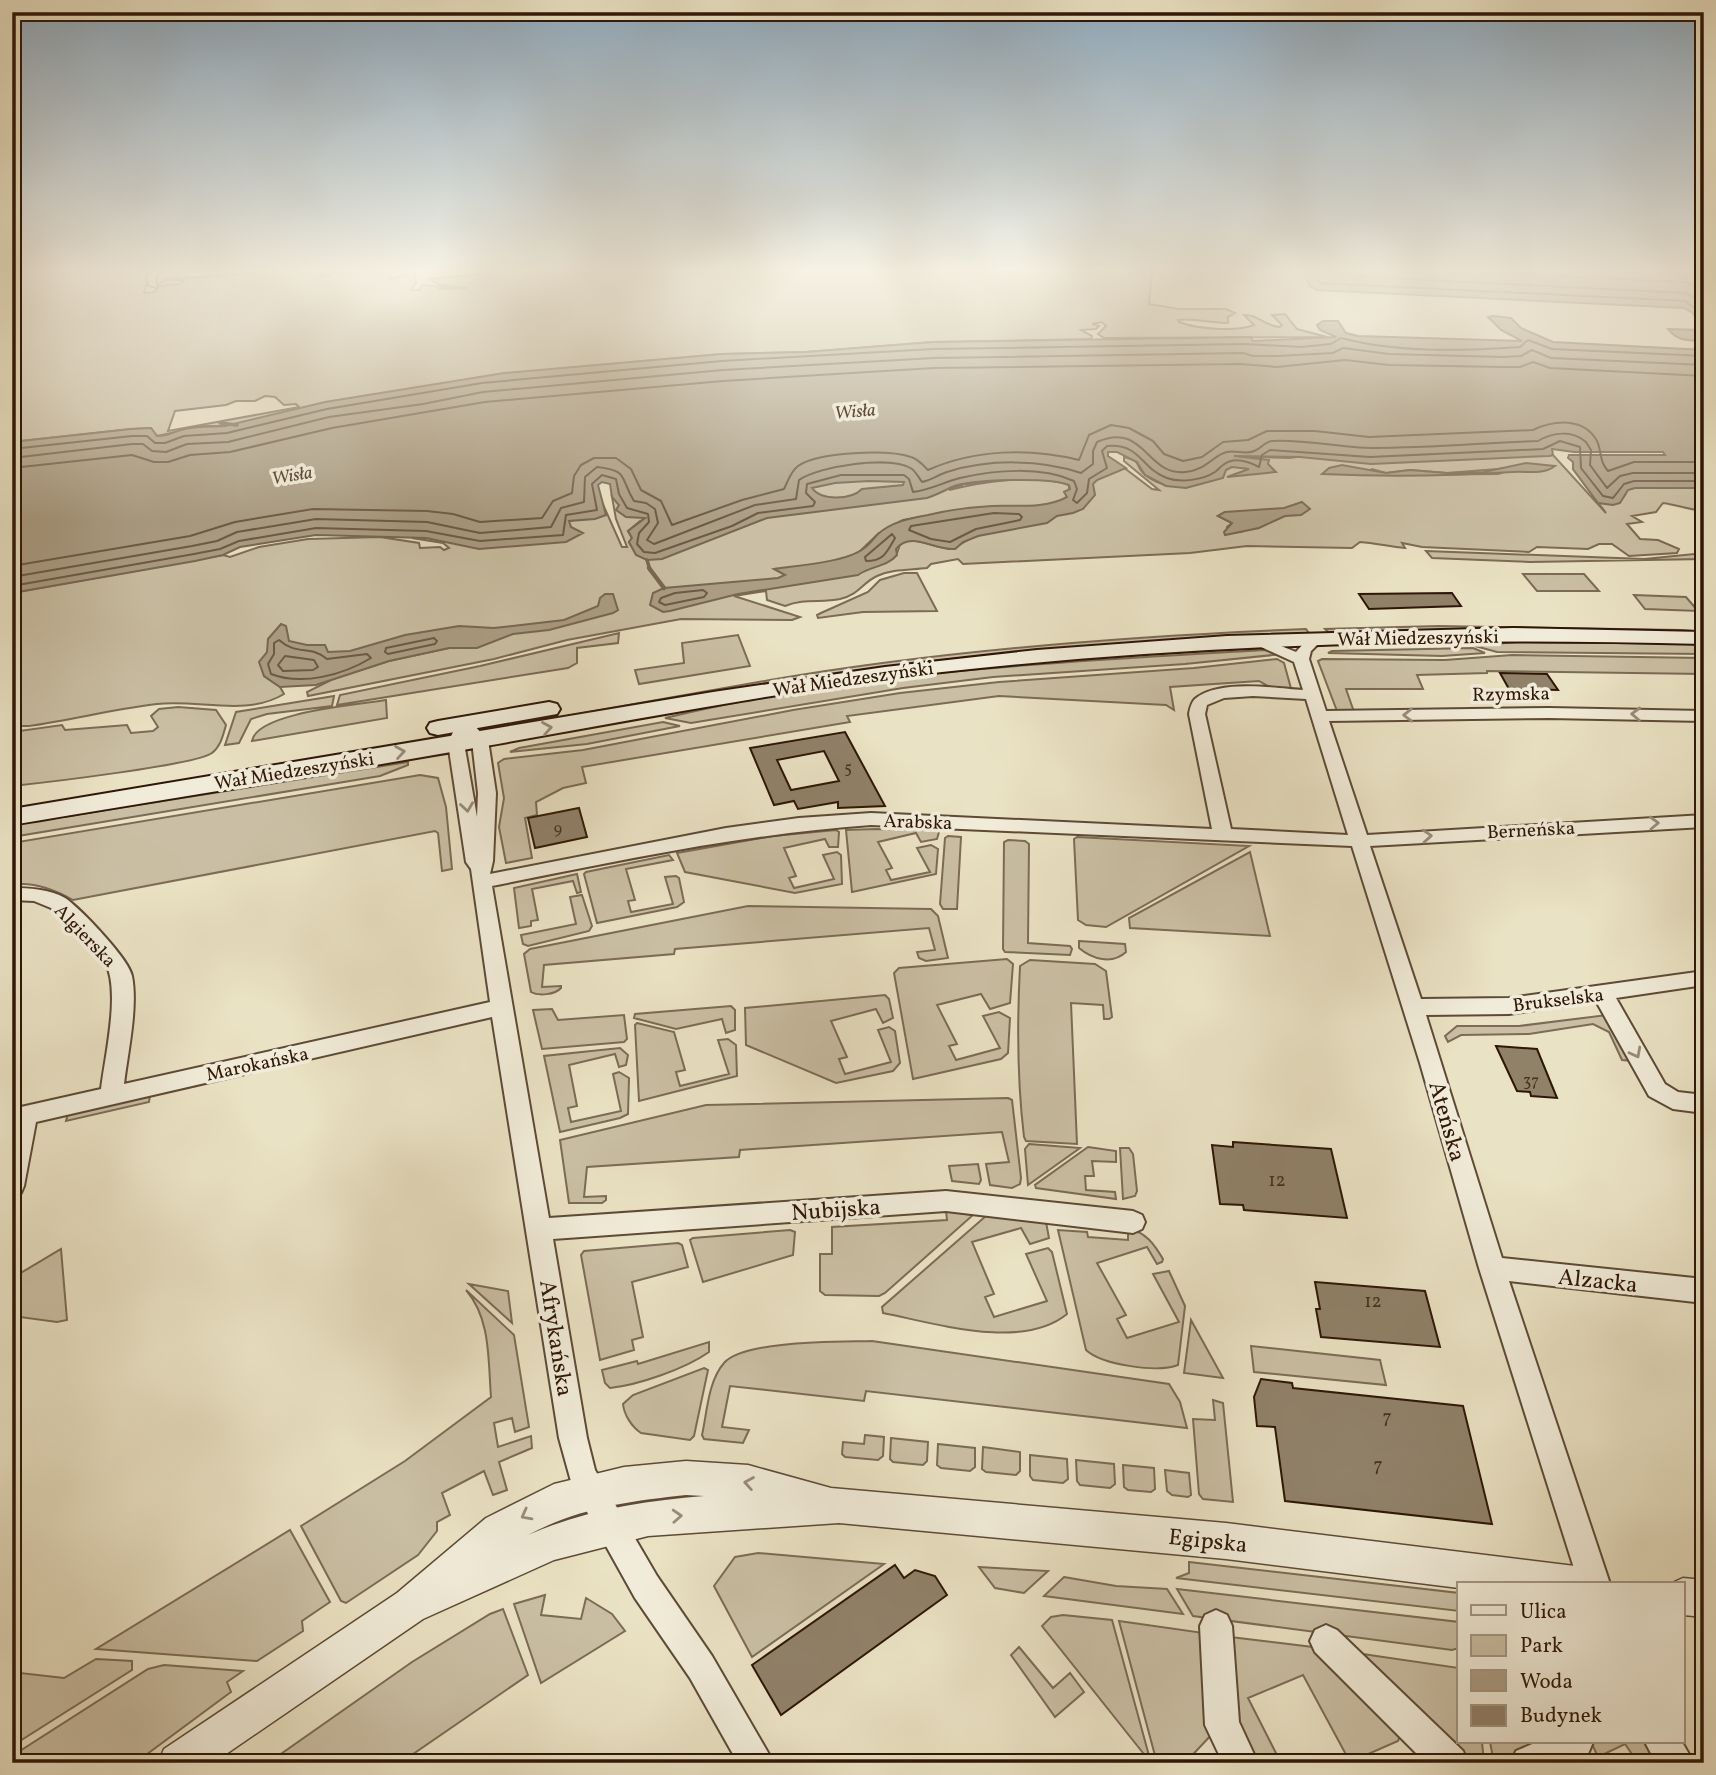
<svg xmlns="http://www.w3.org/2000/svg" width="1716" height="1775" viewBox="0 0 1716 1775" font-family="Vollkorn,serif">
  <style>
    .green { fill: #cabfa4; stroke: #7c6b56; stroke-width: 2; fill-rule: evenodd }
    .water { fill: #aa9d84; stroke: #786752; stroke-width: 2; fill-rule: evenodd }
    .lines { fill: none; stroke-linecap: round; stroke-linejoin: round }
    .shore { stroke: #6c5a46; stroke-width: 2 }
    .stream-far1 { stroke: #786752; stroke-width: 3.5 }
    .stream { stroke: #786752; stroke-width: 4.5 }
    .building { fill: #908169; stroke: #2e1707; stroke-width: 2; fill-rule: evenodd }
    .minor-casing { stroke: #5d4a36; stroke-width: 4 }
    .tertiary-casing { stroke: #5d4a36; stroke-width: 3 }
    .secondary-casing { stroke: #2e1707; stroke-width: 4 }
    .minor { fill: #f1ecd9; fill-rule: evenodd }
    .tertiary { fill: #f1ecd9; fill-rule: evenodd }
    .secondary { fill: #f1ecd9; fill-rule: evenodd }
    .oneway { stroke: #998c7a }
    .labels { text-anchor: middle; stroke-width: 7; stroke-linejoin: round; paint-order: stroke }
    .number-label { font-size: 16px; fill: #463220 }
    .far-water-label { font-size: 18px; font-style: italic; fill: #604d39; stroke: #f1ecd9 }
    .street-label { font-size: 19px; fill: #2e1707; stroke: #f1ecd9 }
    .near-number-label { font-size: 19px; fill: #463220 }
    .near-street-label { font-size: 23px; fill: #2e1707; stroke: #f1ecd9 }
  </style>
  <rect width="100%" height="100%" fill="#eae2c4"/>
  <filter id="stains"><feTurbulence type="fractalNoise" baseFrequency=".00286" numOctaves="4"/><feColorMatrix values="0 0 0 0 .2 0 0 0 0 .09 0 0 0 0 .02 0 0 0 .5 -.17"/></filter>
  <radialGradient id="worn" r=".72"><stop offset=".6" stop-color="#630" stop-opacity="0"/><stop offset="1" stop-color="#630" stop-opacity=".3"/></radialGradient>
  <!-- green -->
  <path class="green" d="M12,272h139l-7,21 10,-1 5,-6 21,-2 4,-4h-18l-7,4 6,-5 109,-7h47l-1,5 12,-3 -1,-2h46v2l14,-2 -1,7 25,-7 1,11 -5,7h9l2,-5 34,3 -18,1 29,-1 -27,-3 -11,-6 54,-5 -2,-2h675l-4,3 -3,29 30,5h47l9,4 -7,4v6c-17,0 -35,-5 -50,-3l1,2c18,7 57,10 75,3l-10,-10c14,-1 22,12 36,12l2,-2 -10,-10 13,-1 12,15 30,8 -223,1 -6,-4 8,-8 -4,-4 -10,2 7,2 -3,3 -15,1 11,6 -1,3 -158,3 -127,10 -84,2 -209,19 -278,53h-31l-47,10 -6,-8 -20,1 -119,13zM265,396l10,1 9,8 12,-1 3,3 -131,24 7,-20 51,-6 10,-4h19z
    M1383,447l25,12 9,1 136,-5 53,58 -33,-44 1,-3 7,6v4l20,21 18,6 6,-8 -8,-3 1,-3 55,-7 -2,-4c11,-7 21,-5 33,0v33c-15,-1 -26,-6 -41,-8l-7,9 -24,4 10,6 -15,2 13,15 18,1 21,9 -2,4 -48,3 -17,-12h-13l-11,5 -51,-2 -8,5 -107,-5 -20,-4 3,5c-15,-1 -29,-5 -45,-6l-8,6 -105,-2 -57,7 -227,11 -5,-5 -27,5 -4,4c-17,2 -35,1 -50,8 -15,7 -17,18 -37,23 -19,4 -36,-1 -55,7l-18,-6 -1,-9 -32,5 66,21 -8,3 -111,-1 -114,21 -73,19 -186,37 -1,-4 26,-13 56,-18 60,-13 18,-9 -3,-4c-35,-7 -70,11 -103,19 -17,4 -34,5 -51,6l-6,-2 1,-5 -22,-6 -20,22 1,7 16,11 4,7c-38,23 -85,5 -127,10 -43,5 -85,16 -128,22h-17v-133l211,-38 7,2 29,-10 49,-8 72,-2 39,6 1,5 20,-1 4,3 5,-2 -6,-5 -31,-5 76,-1 73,-7 7,-4 1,-5 31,-6 1,-15 21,47h5l-11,-28 -4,-22 8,8v6l7,6 18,-1 2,-3 -5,-3h16l1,3 -19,8 -12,10 4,7 -3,4c20,39 82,-9 108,-21 12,-6 27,-7 40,-14 9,-4 11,-12 20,-16 36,-17 70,-12 109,-11 27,1 53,2 80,2l-22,2 -15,6c32,-8 89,-17 120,-5v8l7,8c-22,9 -47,3 -66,17l-19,-5 -5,-6 -83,13 -12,6 11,3 1,3 -13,5 -11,-4 -21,20 -66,24 -20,5h-35l-70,10 -10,4 1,11 9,2 73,-18 28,-2 29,-8 40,-6 14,-7 24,-3 22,-12 4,-11c19,-6 34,8 54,7 15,-17 65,-23 87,-28 8,-8 27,-14 39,-19v-10l-5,-5 6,-12 33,-14 37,28 7,1 -35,-29v-4c19,5 10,7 19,16 15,14 35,15 54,9l1,-4 9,-4 -12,-5 -33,-2 13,-2 4,-5h35l-6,-4h6l76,2 46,-7h34zM1510,468l4,1 -16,5 -118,1 -13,-3 5,-3 14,4 24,-3 37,3zM1225,512h20l15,10 -19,10 -14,1v-6l5,-4 -14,-7z
    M1426,551l218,8 60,-6v6l-174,3 -98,-4z
    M904,573h13l20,38 -74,1 -45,6 -1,-3 4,-2 47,-21 12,-12z
    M1523,574h61l15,17h-62z
    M1634,595l52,2 12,14 -53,-2z
    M1439,626l243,4 22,2 -175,-2 -201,2 -3,-3z
    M1306,629l3,4c-147,7 -293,16 -438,36 -123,16 -244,40 -367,58 89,-15 177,-32 266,-47 174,-30 360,-44 536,-51z
    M619,633l-1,10 -41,5v15l-9,5 -231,37 3,-10 140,-29z
    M738,635l12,31 -111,18 -4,-14 49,-7 -2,-20z
    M1516,642l188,2v10l-207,-2 -22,-6z
    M1473,648l12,5 -43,3 -114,-3 4,-2z
    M1265,650l18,4 -98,10 -192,13 -90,11 -212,35 -26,-5c196,-48 400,-56 600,-68z
    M1512,655l192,3v16l-217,-3v2l-70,2 6,14h-77l7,20 -2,2h-14l-19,-50 4,-2 123,1z
    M1277,659l7,4 8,29h-14l-19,-11 -89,6 4,23 -8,-5 -167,-9 -152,20 3,6 -268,45 4,16 -23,5 -27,14 1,13 -12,3 7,40 -26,5 -7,-36 5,-29 -6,-35 6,-4 79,-9 210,-40 107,-17 99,-11 195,-14z
    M334,696l-2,10 -65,8 -16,5 -12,24 -14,2 11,-33z
    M386,700l1,18 -135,23c5,-29 107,-36 134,-41z
    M178,707l38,3 10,15c-3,10 -5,21 -14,28 -16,12 -171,30 -200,33v-54l50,-7 3,5 62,-5 4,8 22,-2 5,-4 -7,-11 8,-7z
    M663,722l17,4 -93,18 -77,8 9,-4z
    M408,762v3l-28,11 -368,61v-12z
    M420,775l18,3 8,29 6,62 -10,2 -4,-38 -3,-2 -362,69c-18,-10 -40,-19 -61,-15v-42z
    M876,829l61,1 2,2 -2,7 -16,3 -5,-9 -38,9 14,26 -6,2 5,10 39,-8 -13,-24 14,-3 7,4 -2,25 -84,18 -6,-62z
    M836,830l3,2 -1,15h-9l-4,-8 -41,9 12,28 -7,2 5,10 40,-9 -11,-24 14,-3 4,3 1,29 -47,9 -110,-21 -8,-19 96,-17z
    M948,836l13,1 -4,72h-14l-3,-5 5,-66z
    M1077,837l172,9 -143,81 -20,-2 -8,-5 -4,-81z
    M1008,840l17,1 4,3 -1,99 42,3 2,3 -2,6 -65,-3 -2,-3 1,-107z
    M1250,852l20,84 -140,-8 -1,-10z
    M669,855l4,5 -47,9 9,31 -7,1 3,11 42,-8 -8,-27 11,-1 3,2 5,24 -7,5 -80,16 -13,-49 2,-2z
    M577,874l4,18 -4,1 -4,-12 -41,8 6,31 -7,1v5l-12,2 -5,-40z
    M582,895l10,31 -3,5 -61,15 -5,-2 -2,-9 55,-11 -6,-27z
    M748,906l183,3 7,7 10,42 -22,3 -7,-3 -2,-6 18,-2 -6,-22 -254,21 -1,5 -130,11 -2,22 19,-1v2c-6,7 -23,8 -30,4l-7,-38 6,-5z
    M1079,941l46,3 1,8c-14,13 -34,7 -47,-4z
    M1007,959l6,5 -3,39 -20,6 -9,-15 -44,11 20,39 -8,2 7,14 44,-12 -17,-32 16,-4 11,6 -2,35 -7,6 -88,20 -19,-106 5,-5z
    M1030,960l65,4 11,7 6,46 -3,2h-5l-1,-14 -32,-2 6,141 -51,-3 -2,-4c-7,-58 -7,-114 -4,-171z
    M885,995l4,4 4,19 -10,5 -7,-14 -45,12 16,36 -8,2 6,15 46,-12 -13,-32 11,-3 6,4 5,32 -7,8 -57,12 -90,-38 -1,-37z
    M731,1006l4,4v20l-9,3 -4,-14 -46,10 -42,-11 1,-4z
    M552,1009l6,11 66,-5 3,24 -3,3 -82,7 -9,-39z
    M1607,1015l27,46 -12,-1 -13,-28 -16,-8 -64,10 -68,1 -13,7 -3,-6 12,-10h62z
    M637,1023l37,9 11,38 -9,2 4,14 49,-12 -11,-34 10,-1 8,6 1,31 -98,25 -4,-76z
    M620,1048l8,7 -2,10 -7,2 -4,-13 -46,11 8,41 -9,2 3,14 50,-11 -8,-37 6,-2 10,6 -1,36 -8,4 -60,14 -16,-76z
    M150,1095l-1,7 -83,19 2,-8z
    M1008,1098l4,2 9,78 -1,6 -8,4 -22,-3 -4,-21 23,-2 -7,-30 -262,18 -1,7 -152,10 -3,30 22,-1v4l-4,3h-33l-9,-63 146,-35z
    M1029,1144l51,4 -52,37 -3,-36z
    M1088,1147l28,4v11l-24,-1 2,15h-9l1,14 29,2 1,7 -80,-11 -1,-3z
    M1120,1148h9l4,6 4,37 -2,5 -12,3z
    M978,1164l3,16 -2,4 -27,-3 -3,-15z
    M946,1211l27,4 -88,78 -6,3 -54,-1 -5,-4v-37h12v-27l115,-7z
    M987,1215l59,7 3,16 -19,6 -9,-16 -49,14 22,52 -9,3 9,20 53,-16 -21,-47 22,-6 4,4 15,62c-45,37 -133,9 -184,-1l-1,-6z
    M1128,1229c18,3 26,15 35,30l-1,3 -5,2 -10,-17 -50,16 29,52 -9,4 10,19 52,-16 -26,-48 16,-3 16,35 -7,59c-20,8 -76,0 -92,-15l-28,-120 29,2 1,5 40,3z
    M790,1230l5,2 -2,23 -90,27 -13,-42 3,-2z
    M678,1243l4,2 6,22 -56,15 11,55 -11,3 2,10 -34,10 -19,-105 3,-4z
    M61,1249l6,71 -10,2 -45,-6 7,-42z
    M469,1284l39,7 4,32z
    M466,1290l48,45 15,92 -14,5 -3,-14 -18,5 4,24 33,-11 1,12 -33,14 8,28 -14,5 -9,-24 -42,22 8,22 -13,7v9l-19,24 -72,48 -5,-2 -40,-75 104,-65 86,-64c-3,-37 0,-78 -25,-107z
    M1191,1320l32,58 -39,-5z
    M872,1341l297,43 11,18 7,26 -321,-37 -2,10 -134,-15 -8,41 27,3 -6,13 -39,-4 -2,-4c5,-22 6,-54 22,-72 20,-23 116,-21 148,-22z
    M709,1342v10c-24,17 -71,33 -99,36l-5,-5 -3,-13 35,-9 1,3z
    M1251,1346l129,14 6,25 -132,-13z
    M704,1368l4,2 -14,66 -4,4 -49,-7c-9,-6 -17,-18 -18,-29l10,-9z
    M1213,1400l10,3 10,99 -30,-3 -4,-5 -6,-75 22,1z
    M865,1435l19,2 -1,19 -5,4 -33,-3 -3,-3 1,-12 21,2z
    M891,1438l37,4 -1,19 -4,4 -30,-3 -3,-3z
    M938,1444l37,4v19l-5,4 -29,-3 -4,-3z
    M983,1447l37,5v19l-4,4 -30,-3 -4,-3z
    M1030,1455l37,4 1,20 -5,4 -30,-3 -3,-4z
    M1076,1460l38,4 1,20 -5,4 -30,-3 -3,-4z
    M1123,1465l31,3 1,21 -4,3 -23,-2 -4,-3z
    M1165,1470l24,3 2,22 -3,2 -16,-2 -5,-4z
    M290,1530l40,72 -28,19 1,10 -46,30 -161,-12z
    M758,1553l126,11 -132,93 -38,-71 21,-29z
    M1189,1562l270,31v18l-283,-33 13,-5z
    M979,1567l69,4 -24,22 -29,-5z
    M1064,1577l52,9 51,3 16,25 -139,-18z
    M1177,1589l282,33v26l-7,2 -259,-34z
    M545,1595l-4,20 40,4 5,-21 26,16 13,17 -84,52 -27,-79z
    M503,1609l25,66 -128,88h-132l144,-101 78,-48z
    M1063,1615l49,5 39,143 -109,-137 9,-9z
    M1119,1621l92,13 2,99 -28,30h-28z
    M1222,1636l99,12 81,82 -4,11 -48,21 -47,-87 -55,23 33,65h-32l-23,-44z
    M1019,1647l34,41 17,-15 14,19 -29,25 -44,-62z
    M1349,1652l110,16v74h23l2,21h-22z
    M96,1659l36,2v9l-120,76v-74l52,6z
    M164,1665l79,6 -16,11 4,10 -96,71h-123v-7l136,-87z
    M1490,1742h59l-49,21h-6z
    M1598,1742h58l14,21h-32l-13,-19 -27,13 -6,-13z"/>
  <!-- water -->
  <path class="water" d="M1303,272h401v69c-15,-1 -26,1 -36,-12l34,1 -9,-17 -9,-5 -367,-18 -7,-4z
    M1493,316l18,2 10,10 32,14 151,8v138h-69l-7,2 -8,13 -7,2 -15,-2 -25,-34v-7l-5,-4 1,-3h96l-2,-3h-89l-22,-3 1,6 -4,1 -178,8 -71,-7 -66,-1 35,4 -1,4 8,8 -49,5 22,-8 -17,-2 -6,3 -3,8 -37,10 -20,-2 -21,-11 -8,-13 -20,-10h-9v4l18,12 -29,12 -4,4 2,11 -12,14 -10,4 -16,3 -10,7 -69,13 -15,6 -8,7c-20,2 -44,-19 -59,0l1,6c-10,12 -27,11 -39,20l-120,19 -68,17 -7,1 -13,-7 3,-12 11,-5 114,-10 7,-3 -11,-6c21,-3 72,-7 89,-20 6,-4 10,-10 15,-15 13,-12 33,-16 50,-19 21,-5 43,-8 64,-9 24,-1 53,3 75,-9l-3,-5 6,-3 -1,-4c-18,-8 -99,-6 -117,2 -8,4 -16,8 -25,11l-160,20 -105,41 -15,1 -11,-5 -7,-13 3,-4 -4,-7 17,-13 -19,-1 -10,-7 3,-5 -7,-8 -2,-13 -8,-2 -4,3 8,30 -11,4 -26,2 2,6 12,6 -17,9 -87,7 -53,-11 -110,-3 -76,12 -17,8 -28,6 -183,32v-151l119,-13 20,-1 6,8c11,0 18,-5 28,-7 14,-3 27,-2 40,-3l100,-24 179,-29 218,-19 84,-2 127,-10 318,-5 2,4 83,-4 -16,-7 -3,-5 6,-4h15l8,12 12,3 164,5 -21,-11 -13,-13zM869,481l35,1 -1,3 -41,4c-11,11 -41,12 -50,-1l23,-5z
    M1526,463l29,3c-12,9 -27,5 -42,6 -64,4 -126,5 -191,2l7,-6 13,-3 44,8 24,-3 37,3 37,-1z
    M1302,502l8,7 -9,6 -16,1 -26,12 -34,7 -1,-3 8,-9 -14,-7 7,-4 59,-4z
    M605,594h8l5,16 -5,3 -64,17 -36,4 -36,14h-28l-60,13 -73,24 -36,2 -16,-11 -5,-14 8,-10 1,-13 13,-15 5,2 3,15 18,4h18l3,7 22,-1 55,-16 54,-9 35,2 70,-8 34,-14 2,-8z"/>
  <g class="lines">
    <!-- shore -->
    <path class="shore" d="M1311,272l9,11 365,18 19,14
      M1321,272l3,3 362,18 18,9
      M1471,272l214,10 19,7
      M12,449l120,-13h15l8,7h10l19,-7 43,-3 100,-24 155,-26 240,-22 211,-12 313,-5 55,3 30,-3 10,-6c57,15 121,13 179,9l8,-7 24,9 152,7
      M12,458l120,-14h11l9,7 14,1 21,-8 41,-2 101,-25 94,-13 60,-12 240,-22 211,-12 309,-5 10,3h25l55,-3 10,-5 46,6 114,3 18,-1 11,-6 19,8 153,7
      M12,468l120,-13 22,7h14l22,-7 40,-3 102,-24 153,-26 238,-21 211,-13 306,-4 37,3 68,-7 44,5 114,2h17l13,-5 17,6 154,8
      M994,513l25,1 3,3 -2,3 -44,9 -26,13 -19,-3 -22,-9 2,-4z
      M892,534l3,4c-8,14 -11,23 -29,23l-1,-4z
      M12,566l178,-30 45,-14 78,-13 114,2 26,3 27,8 62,-4 11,-17 19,-8 2,-17 7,-11 13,-7h22l15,11 10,21 20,11 11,24 70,-25 42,-11c4,-8 7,-18 14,-23 20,-14 90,-17 113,-9 7,2 12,8 17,13 47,-21 102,-22 151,-10l10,-25 22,-10 18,3 24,13 11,13 19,7 19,-4 21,-15 25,-2 19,-9h48l54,6 164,-7c21,-10 51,-13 64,11 5,11 2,20 11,30l26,-9h70
      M12,577l180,-31 25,-5 20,-9 79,-13 111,3 53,11 71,-6 10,-19 23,-6 1,-25 12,-10c33,4 22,10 37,34l12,2 9,6 3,14 -11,17 7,4 101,-39 41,-6 3,-19c20,-14 92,-25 113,-11 4,3 7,9 10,13 9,-2 16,-7 25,-10 41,-13 93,-13 134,1l12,-9v-13l4,-9c48,-21 49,34 88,30 22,-2 28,-17 42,-20 9,-2 19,3 27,-1 7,-2 10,-9 18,-10 34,-2 67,7 101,7 55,0 110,-5 165,-7 15,-9 34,-11 48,1l5,8 -1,15 17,23 13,-12 13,-3h71
      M12,586l182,-32 26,-5 19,-8 77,-13 110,3 54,10 83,-6 3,-20 31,-5 -5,-26 10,-9 14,4 3,15 8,14 21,6 1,8 -10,11 -2,11 7,8 11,1 77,-27 26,-13 55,-7 2,-4 -9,-9 1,-9 34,-9h63l5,4 4,13c17,-2 31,-10 47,-14 35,-8 81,-12 114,3l3,8 -4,11 4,3 10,-10 2,-14 18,-11 -5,-17 5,-5c34,-3 34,23 60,32 13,5 36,2 48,-6 3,-2 5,-5 8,-7 11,-9 25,-4 36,2l3,-12 8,-5 100,7 173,-8 17,-8 20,6 1,21 22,28 10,2 11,-14 10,-3h70
      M703,590l4,3 -3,4 -39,8 -6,-3 2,-4 14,-5z
      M434,638l3,3 -2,3 -47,10 -3,-2 1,-4z
      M279,640c18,16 32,5 48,19l40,-5 4,4c-28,17 -69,28 -100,16l-3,-10 6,-10v-11z
      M285,656l29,4 4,7 -5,3 -30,1 -5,-6z"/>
    <!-- stream-far1 -->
    <path class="stream-far1" d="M220,423l17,2
      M647,560l3,10"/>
    <!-- stream -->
    <path class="stream" d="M649,568l15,20"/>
  </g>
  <!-- building -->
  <path class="building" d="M1452,593l9,13 -92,3 -10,-15z
    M1500,673l47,1 11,16 -49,-1z
    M845,732l40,74 -47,2v-6l-40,7 -4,-8 -20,4 -24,-57zM824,751l15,30 -48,9 -14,-30z
    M579,808l8,29 -52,11 -7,-30z
    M1496,1046l41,3 20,49 -26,-2 -1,-4 -13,-1z
    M1233,1142l98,7 16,69 -103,-8 -1,-5 -23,-1 -8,-59 21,2z
    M1315,1282l110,9 15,56 -119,-10 -5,-28h4z
    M1261,1379l31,4 1,5 170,18 29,118 -207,-23 -10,-74 -18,-1 -3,-29z
    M895,1565l9,13 11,-8 20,6 12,19 -166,120 -29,-50z"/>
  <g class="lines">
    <defs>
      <path id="minor" d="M150,272h8l-3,7 2,8 -8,-2 -2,-6z
        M1315,634l8,5 -12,12 -2,8 17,52 223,-3 155,3v10l-155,-3 -220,3 38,114 337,-20v12l-334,19 51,153 88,-1 195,-27v14l-88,13 49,86 13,8 26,3v18l-31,-4 -24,-13 -53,-95 -87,13 -83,1 76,243 202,21v24l-195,-22 101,303h-31l-100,-316 -59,-205 -68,-217 -481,-21c-128,9 -253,36 -379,61l57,332 397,-27 187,20 9,4 3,7 -3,7 -9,4 -187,-22 -393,28 34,199 8,32 62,106 55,80 62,107h-36l-48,-85 -55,-80 -63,-113 -13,-47 -67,-421 -456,105 -12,64 -3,7 -9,3v-87l89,-20c4,-33 20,-99 4,-127l-54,-54 -17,-7 -22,-1v-12c17,0 38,1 53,10 15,10 64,61 67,78 6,31 -4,75 -8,108l366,-82 -19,-133 -5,-7 -18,-119 10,-22h12l18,19 8,53 -3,68 -3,13 236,-46 73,-10 72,-5 341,16 -23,-115c1,-5 2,-11 6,-15 23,-20 80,-11 108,-9l-9,-28 -46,-21 8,-5 40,16 14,-16zM1253,696l53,3 42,136 -117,-6 -26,-115 2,-9 17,-7zM467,736l5,5 6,52 -1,24 -13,-74z
        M1216,1610l11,5 5,11 7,96 19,41h-35l-18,-38 -5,-99 5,-11z
        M1326,1625l11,5 126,121 5,12h-42l-111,-111 -5,-11 5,-11z
        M1537,1742h56l-5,12 -20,9h-57l5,-12z
        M1645,1742h37l12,21h-38z"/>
      <path id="tertiary" d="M686,1461l62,4 83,23 395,35 349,43 13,5 5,13h-134v4l-233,-29 -387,-36 -191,13 -94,24 -131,59 -210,144h-55l6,-14 233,-156 89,-75 68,-34 70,-17zM686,1495l18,1c-60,5 -120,14 -176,39 50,-27 102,-34 158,-40z
        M1683,1578l21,2v37l-21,-2v-31h-13z"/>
      <path id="secondary" d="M1513,628l191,4v12c-255,-7 -508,0 -762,28 -153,18 -304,47 -456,74 -158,28 -316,52 -474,79v-16l701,-117 172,-25 152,-17 190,-14z
        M549,702l8,2 3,5 -3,5 -119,21 -8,-2 -3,-5 3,-5 8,-2z"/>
    </defs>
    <!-- minor casing -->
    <use href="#minor" class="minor-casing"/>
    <!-- tertiary casing -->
    <use href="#tertiary" class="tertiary-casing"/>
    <!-- secondary casing -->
    <use href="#secondary" class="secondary-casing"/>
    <!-- minor -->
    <use href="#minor" class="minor"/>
    <!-- tertiary -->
    <use href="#tertiary" class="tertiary"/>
    <!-- secondary -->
    <use href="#secondary" class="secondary"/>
  </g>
  <!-- one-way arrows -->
  <defs><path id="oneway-chevron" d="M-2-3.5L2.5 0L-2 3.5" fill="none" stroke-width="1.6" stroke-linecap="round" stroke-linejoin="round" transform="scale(1.75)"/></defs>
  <g class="oneway">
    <use href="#oneway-chevron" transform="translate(1636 714) rotate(-178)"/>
    <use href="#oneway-chevron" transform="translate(1408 715) rotate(179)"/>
    <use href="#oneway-chevron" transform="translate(547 728) rotate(-10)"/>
    <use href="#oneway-chevron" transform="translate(400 752) rotate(-9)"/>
    <use href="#oneway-chevron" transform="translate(467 807) rotate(82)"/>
    <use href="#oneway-chevron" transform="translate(1654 823) rotate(-2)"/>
    <use href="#oneway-chevron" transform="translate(1427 836) rotate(-4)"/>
    <use href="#oneway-chevron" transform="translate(1636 1053) rotate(62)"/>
    <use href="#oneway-chevron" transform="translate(749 1483) rotate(-170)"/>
    <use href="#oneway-chevron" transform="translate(526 1515) rotate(152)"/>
    <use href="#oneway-chevron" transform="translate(677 1516) rotate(-3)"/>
  </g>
  <!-- sky -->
  <linearGradient id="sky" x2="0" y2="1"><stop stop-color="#8fabc0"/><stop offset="0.52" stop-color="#f6f2e4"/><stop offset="1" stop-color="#f6f2e4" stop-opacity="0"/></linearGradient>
  <rect width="1716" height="520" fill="url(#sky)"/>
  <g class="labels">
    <!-- number labels -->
    <g class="number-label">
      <text x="848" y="773">5</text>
      <text x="558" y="834">9</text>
      <text x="1531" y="1086">37</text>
    </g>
    <!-- far-water labels -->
    <g class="far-water-label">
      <text transform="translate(855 411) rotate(-5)" y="6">Wisła</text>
      <text transform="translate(292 475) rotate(-9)" y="6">Wisła</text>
    </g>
    <!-- street labels -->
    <g class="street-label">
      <text transform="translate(1418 637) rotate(-1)" y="7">Wał Miedzeszyński</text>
      <text transform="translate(853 678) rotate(-8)" y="7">Wał Miedzeszyński</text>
      <text transform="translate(1511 693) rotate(-1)" y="7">Rzymska</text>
      <text transform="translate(294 770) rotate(-9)" y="7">Wał Miedzeszyński</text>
      <text transform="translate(918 821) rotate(2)" y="7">Arabska</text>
      <text transform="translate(1531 829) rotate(-3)" y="7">Berneńska</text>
      <text transform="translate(86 935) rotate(46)" y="7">Algierska</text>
      <text transform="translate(1558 999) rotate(-7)" y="7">Brukselska</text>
      <text transform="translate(257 1063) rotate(-12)" y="7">Marokańska</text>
    </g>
    <!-- near-number labels -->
    <g class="near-number-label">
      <text x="1277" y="1186">12</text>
      <text x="1373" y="1307">12</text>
      <text x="1387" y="1423">7</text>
      <text x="1378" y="1471">7</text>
    </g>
    <!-- near-street labels -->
    <g class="near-street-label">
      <text transform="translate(1448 1121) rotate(74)" y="8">Ateńska</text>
      <text transform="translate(836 1209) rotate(-4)" y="8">Nubijska</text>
      <text transform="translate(1598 1280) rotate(6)" y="8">Alzacka</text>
      <text transform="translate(557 1338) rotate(81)" y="8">Afrykańska</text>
      <text transform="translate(1208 1540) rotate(6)" y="8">Egipska</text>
    </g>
  </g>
  <!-- margin -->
  <rect width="1716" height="1775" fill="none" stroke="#eae2c4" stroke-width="42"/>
  <rect x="14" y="14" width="1688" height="1747" fill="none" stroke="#2e1707" stroke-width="3.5"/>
  <rect x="21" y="21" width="1674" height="1733" fill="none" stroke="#2e1707" stroke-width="2"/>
  <!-- legend -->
  <rect x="1457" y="1582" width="228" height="161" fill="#f1ecd9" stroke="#a39785" stroke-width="2"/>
  <rect x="1471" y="1605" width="35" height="10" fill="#f1ecd9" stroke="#a39785" stroke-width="2"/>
  <text x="1520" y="1618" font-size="21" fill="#2e1707">Ulica</text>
  <rect x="1471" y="1635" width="35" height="21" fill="#cabfa4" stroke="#a39785" stroke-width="2"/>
  <text x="1520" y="1652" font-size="21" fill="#2e1707">Park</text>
  <rect x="1471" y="1670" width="35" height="21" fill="#aa9d84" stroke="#a39785" stroke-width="2"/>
  <text x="1520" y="1688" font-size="21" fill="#2e1707">Woda</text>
  <rect x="1471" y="1705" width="35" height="21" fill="#908169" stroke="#a39785" stroke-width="2"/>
  <text x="1520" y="1722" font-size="21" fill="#2e1707">Budynek</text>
  <rect width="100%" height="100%" filter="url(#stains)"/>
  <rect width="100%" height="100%" fill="url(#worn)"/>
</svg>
